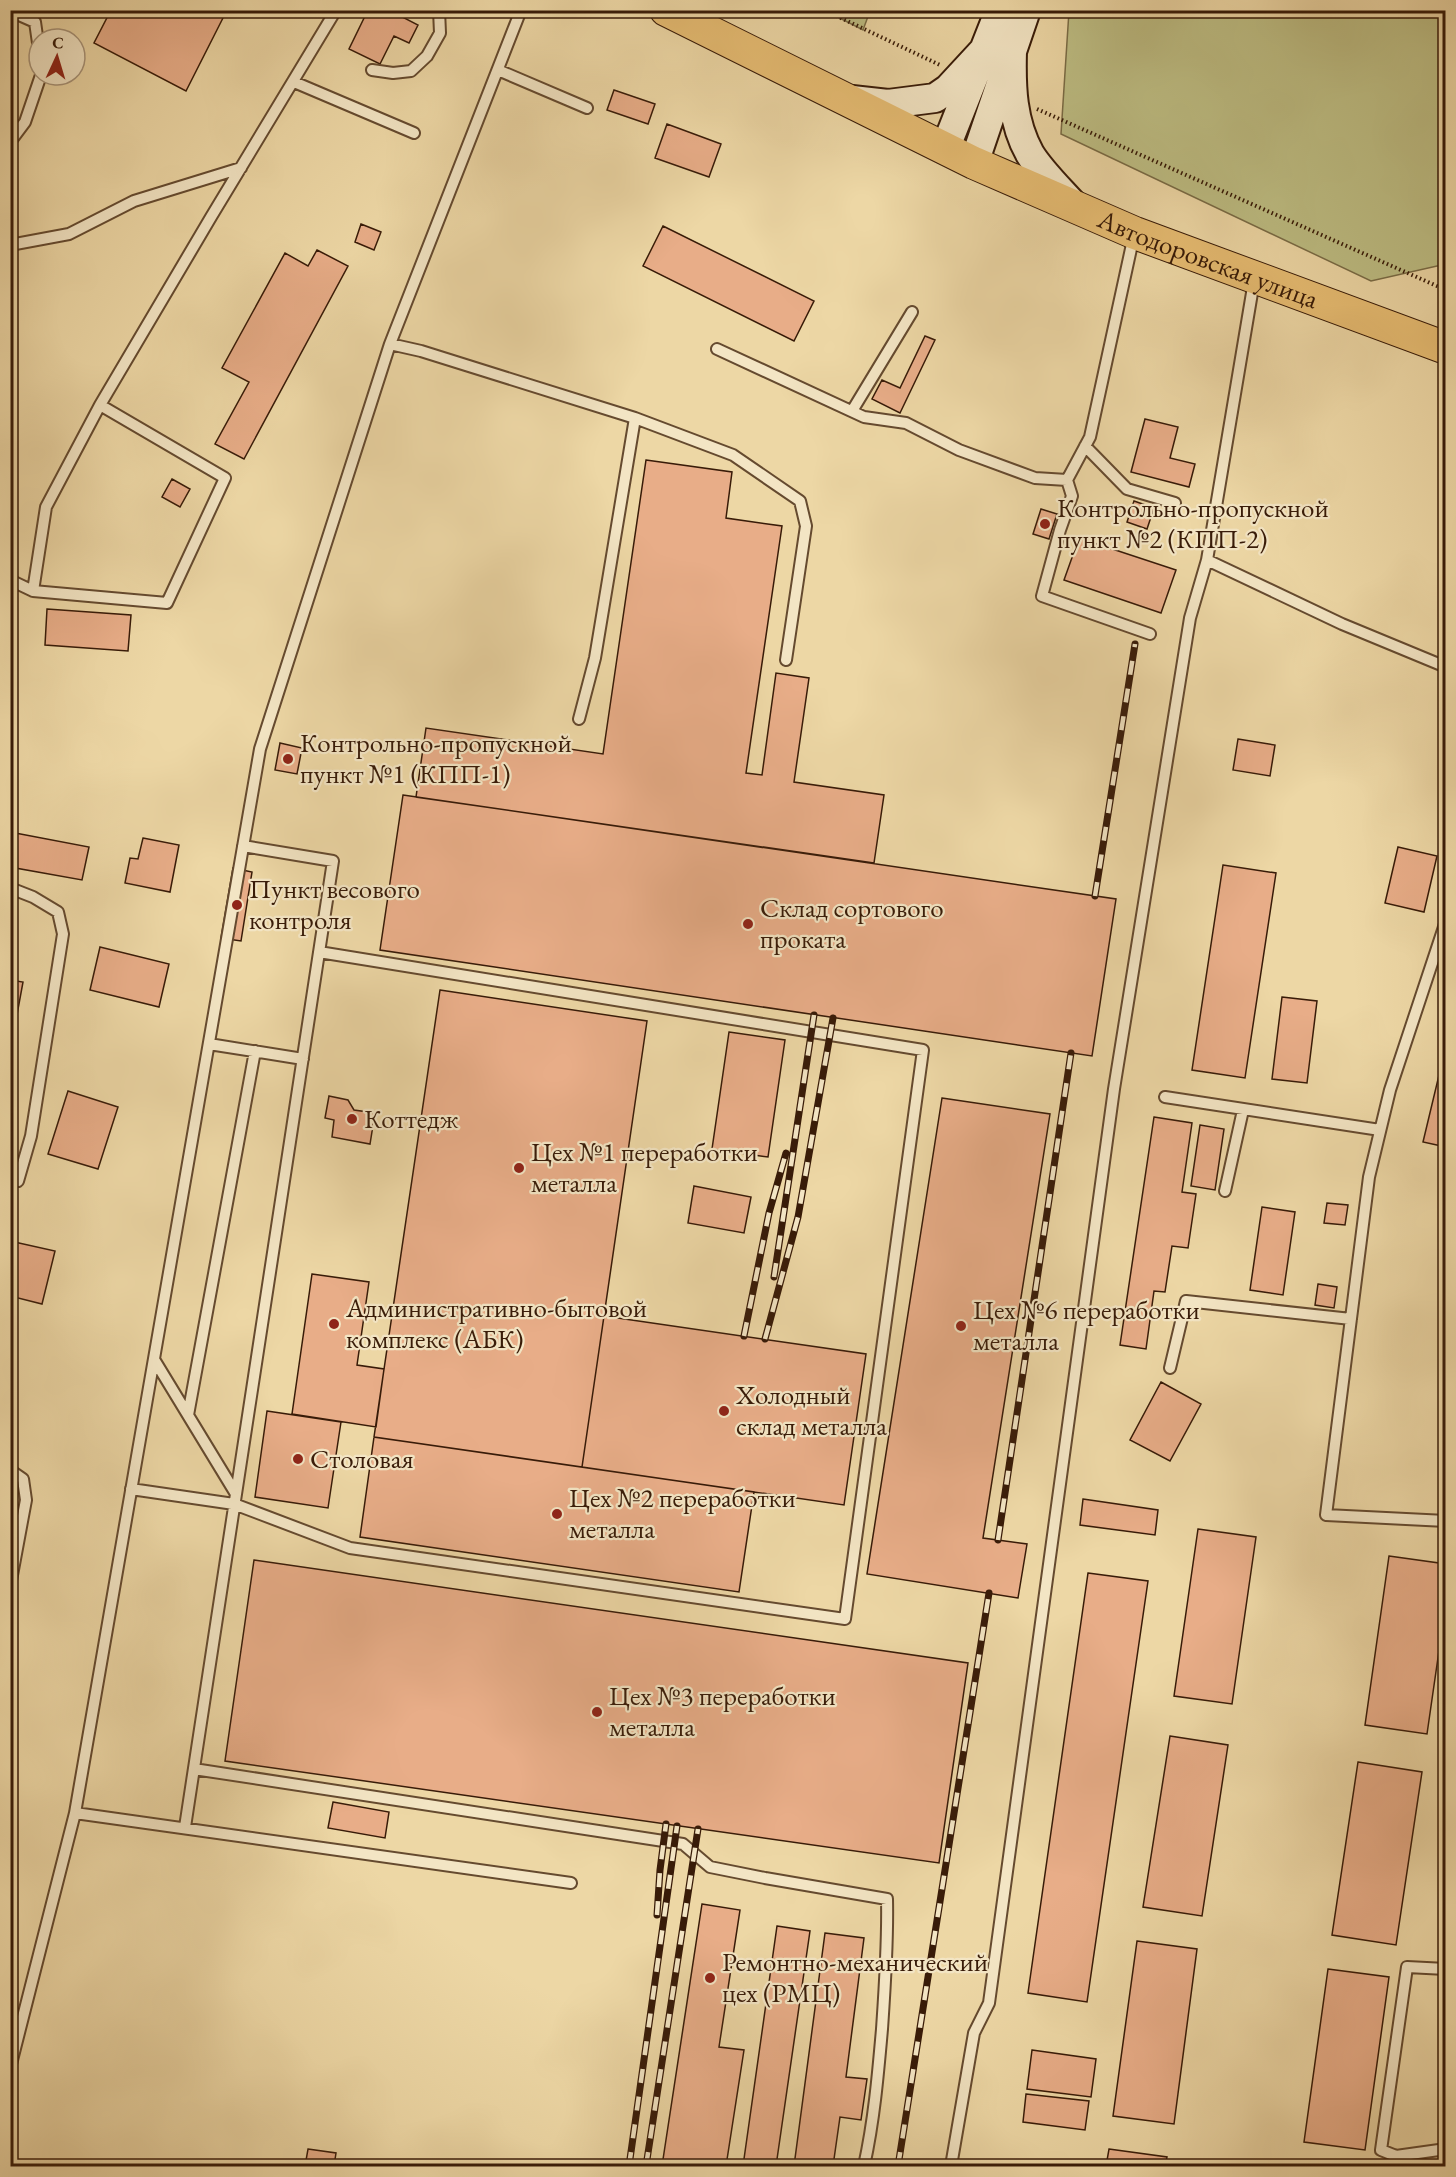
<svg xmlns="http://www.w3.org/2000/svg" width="1456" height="2177" viewBox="0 0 1456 2177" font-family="'EB Garamond',serif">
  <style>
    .green { fill: #bdbd83; stroke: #7a6c46; stroke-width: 1.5 }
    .building { fill: #e8ad88; stroke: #381b08; stroke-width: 1.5 }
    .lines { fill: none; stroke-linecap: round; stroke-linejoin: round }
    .lane-casing { stroke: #654a2f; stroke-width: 14 }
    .secondary-casing { stroke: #381b08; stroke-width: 32 }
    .primary-casing { stroke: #381b08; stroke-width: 34 }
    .path { stroke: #381b08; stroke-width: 4; stroke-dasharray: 1.5 3; stroke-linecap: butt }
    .lane { stroke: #f3e5c4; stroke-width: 10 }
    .secondary { stroke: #f3e5c4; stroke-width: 28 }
    .primary { stroke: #e6bc72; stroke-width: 32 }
    .rail-casing { stroke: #381b08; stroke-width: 7 }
    .rail { stroke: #f3e5c4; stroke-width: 4.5; stroke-dasharray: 14; stroke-linecap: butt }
    .poi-dot { fill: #8f2418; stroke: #f3e5c4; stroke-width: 2 }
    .labels { text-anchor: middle; stroke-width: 4.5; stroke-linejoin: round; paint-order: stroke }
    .street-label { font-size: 27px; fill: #381b08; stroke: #f3e5c4 }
    .poi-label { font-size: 27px; fill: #381b08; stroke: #f3e5c4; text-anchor: start }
  </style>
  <rect width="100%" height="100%" fill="#edd7a5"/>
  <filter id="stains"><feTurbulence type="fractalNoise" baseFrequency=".00333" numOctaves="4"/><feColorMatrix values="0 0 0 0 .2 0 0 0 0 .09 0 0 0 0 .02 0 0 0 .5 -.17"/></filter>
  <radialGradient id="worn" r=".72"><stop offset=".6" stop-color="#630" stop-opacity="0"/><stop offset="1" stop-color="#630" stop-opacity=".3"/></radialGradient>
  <!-- green -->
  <path class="green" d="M826,11h44l-7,19z
    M1069,11h376v255h-8l-66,15 -310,-147z"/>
  <!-- building -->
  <path class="building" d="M111,10h116l-41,81 -92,-48z
    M368,10h21l29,15 -9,18 -15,-7 -14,28 -31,-15z
    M614,90l41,14 -7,20 -41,-14z
    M667,124l54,20 -12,33 -54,-19z
    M361,224l20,8 -7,18 -19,-8z
    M663,226l151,75 -20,40 -151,-75z
    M317,250l31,16 -104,193 -29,-15 34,-62 -27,-14 63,-115 23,13z
    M925,336l10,4 -35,73 -28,-14 10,-19 18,8z
    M1145,419l33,8 -8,31 25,6 -6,23 -58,-15z
    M646,460l86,12 -6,46 56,8 -36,247 16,2 14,-102 33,5 -15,104 90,13 -10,68 -458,-66 10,-69 177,26z
    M172,479l18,10 -10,18 -18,-10z
    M1134,501l20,7 -7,21 -20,-7z
    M1041,509l16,5 -8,25 -16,-5z
    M1079,538l97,32 -15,43 -97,-33z
    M47,609l84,6 -3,36 -83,-6z
    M1238,739l37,6 -5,31 -37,-6z
    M280,743l22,5 -5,26 -22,-4z
    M403,795l713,104 -24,157 -712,-106z
    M10,832l79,15 -7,33 -72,-13z
    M143,838l36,7 -9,47 -45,-9 5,-25 8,1z
    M1398,847l39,9 -13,56 -39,-9z
    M1223,865l53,8 -31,205 -53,-8z
    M233,868l19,4 -11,69 -20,-3z
    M100,947l69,17 -10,43 -69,-17z
    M10,980l13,2 -13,71z
    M440,990l207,31 -65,446 -208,-30z
    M1282,997l35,4 -10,82 -35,-4z
    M729,1032l56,8 -17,117 -56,-8z
    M1439,1075l7,1v71l-23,-5z
    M68,1091l50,16 -20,62 -50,-15z
    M329,1096l19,4 6,10 21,3 -5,31 -38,-7 2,-17 -9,-2z
    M942,1098l108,16 -67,424 44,6 -9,54 -151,-24z
    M1154,1117l38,6 -10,69 14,2 -8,54 -16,-2 -7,46 -11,-1 -8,58 -26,-4z
    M1200,1125l24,4 -9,61 -24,-4z
    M694,1186l57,11 -7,36 -56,-10z
    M1327,1203l21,2 -3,20 -21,-2z
    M1262,1207l33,5 -12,83 -33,-5z
    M10,1241l45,10 -13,53 -32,-8z
    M312,1274l57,8 -12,83 27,4 -8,58 -84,-13z
    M1318,1284l19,3 -3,21 -19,-3z
    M604,1316l262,38 -22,151 -262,-38z
    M1161,1382l40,22 -31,57 -40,-21z
    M267,1411l74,11 -13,86 -73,-11z
    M374,1437l380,55 -15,100 -379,-55z
    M1083,1499l75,11 -3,25 -75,-10z
    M1198,1529l58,8 -24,167 -58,-8z
    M1389,1556l57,8v38l-19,132 -62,-9z
    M254,1560l714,103 -29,200 -714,-102z
    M1088,1573l60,8 -61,421 -59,-9z
    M1170,1736l58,9 -26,171 -59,-9z
    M1358,1762l64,10 -26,173 -64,-10z
    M333,1802l56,10 -4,26 -57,-10z
    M702,1904l38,6 -21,137 25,3 -18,116h-64z
    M777,1926l33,5 -34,235h-33z
    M825,1933l39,5 -18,139 21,2 -6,41 -21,-3 -7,49h-39z
    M1137,1941l60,8 -23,175 -61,-8z
    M1328,1969l61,8 -24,173 -61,-8z
    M1032,2050l64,9 -5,38 -64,-8z
    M1026,2094l63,7 -4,29 -62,-8z
    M308,2149l28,4 -2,13h-29z
    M1109,2149l58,8 -2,9h-59z"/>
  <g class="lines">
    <defs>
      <path id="lane" d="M521,10l-131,334 -130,405 -185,1064 496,70
        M10,11l25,11 4,28
        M372,70l21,3 18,-2 16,-15 13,-23 -1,-23
        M498,70l89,38
        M294,82l120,51
        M10,142l15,-20 16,-47
        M10,245l59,-11 65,-33 107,-33
        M390,344l31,7 214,67 -40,240 -16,61
        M717,349l147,68 42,6 53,27 76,28 32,2 23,-43 44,-202
        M100,405l125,73 -58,125 -134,-12 13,-84 54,-102 111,-188 125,-207
        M852,411l60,-99
        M635,418l98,37 67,46 6,25 -20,134
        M1085,446l42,43 48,14
        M1067,480l5,16 -12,34 -18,66 108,38
        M1207,560l135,64 104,43
        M10,580l23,11
        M10,888l23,9 25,15 5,22 -32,202 -13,45
        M1446,921l-56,169 -21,87 -43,338 120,6
        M209,1044l94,15
        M1165,1097l215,33
        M1225,1191l18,-81
        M155,1361l81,133
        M1170,1368l16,-67 165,18
        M188,1415l67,-364
        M10,1470l13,9 3,21 -16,86
        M131,1489l103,15 116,44 495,71 78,-569 -604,-98
        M194,1769l489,75 27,23 55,11 122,21c1,44 -2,86 -5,130 -4,46 -8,92 -18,137
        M185,1827l148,-966 -90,-15
        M1446,1969l-39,-2 -26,183 15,6 50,-7
        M10,2068l65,-255
        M951,2166l23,-133 15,-30 125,-914 76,-471 17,-58 47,-279"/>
      <path id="secondary" d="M1012,51c-1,36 0,71 18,103 11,18 31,37 45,53
        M852,100l36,4 47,-6 13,-9 37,-40
        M945,149l55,-139
        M974,163l52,-153"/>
      <g id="primary">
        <path id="s1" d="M666,10l308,153 161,70 311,115"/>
      </g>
    </defs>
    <!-- lane casing -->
    <use href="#lane" class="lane-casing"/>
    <!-- secondary casing -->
    <use href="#secondary" class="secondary-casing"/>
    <!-- primary casing -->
    <use href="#primary" class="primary-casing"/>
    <!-- path -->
    <path class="path" d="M824,10l116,55
      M1037,109l409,181"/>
    <!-- lane -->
    <use href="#lane" class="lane"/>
    <!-- secondary -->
    <use href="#secondary" class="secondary"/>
    <!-- primary -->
    <use href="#primary" class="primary"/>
    <defs>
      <path id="rail" d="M1095,896l40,-252
        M774,1277l40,-262
        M744,1336l25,-123 17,-60
        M765,1339l33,-122 35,-199
        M998,1540l73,-487
        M657,1915l3,-45 6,-46
        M629,2166l48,-340
        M646,2166l52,-337
        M898,2166l91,-573"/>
    </defs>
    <!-- rail casing -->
    <use href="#rail" class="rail-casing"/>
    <!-- rail -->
    <use href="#rail" class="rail"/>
  </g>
  <!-- markers -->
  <g class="poi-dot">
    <circle cx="1045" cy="524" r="6"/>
    <circle cx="288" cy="759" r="6"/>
    <circle cx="237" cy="905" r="6"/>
    <circle cx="748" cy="924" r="6"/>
    <circle cx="352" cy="1119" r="6"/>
    <circle cx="519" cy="1168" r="6"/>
    <circle cx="334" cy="1324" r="6"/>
    <circle cx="961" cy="1326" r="6"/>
    <circle cx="724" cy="1411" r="6"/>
    <circle cx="298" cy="1459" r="6"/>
    <circle cx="557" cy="1514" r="6"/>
    <circle cx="597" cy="1712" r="6"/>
    <circle cx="710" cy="1978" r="6"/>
  </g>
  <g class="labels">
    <!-- street labels -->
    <g class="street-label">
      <text dy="9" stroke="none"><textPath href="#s1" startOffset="597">Автодоровская улица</textPath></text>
    </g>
    <!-- poi labels -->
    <g class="poi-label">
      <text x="1057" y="517">Контрольно-пропускной<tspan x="1057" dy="31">пункт №2 (КПП-2)</tspan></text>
      <text x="300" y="752">Контрольно-пропускной<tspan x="300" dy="31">пункт №1 (КПП-1)</tspan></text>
      <text x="249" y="898">Пункт весового<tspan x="249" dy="31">контроля</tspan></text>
      <text x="760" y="917">Склад сортового<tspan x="760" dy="31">проката</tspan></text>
      <text x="364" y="1128">Коттедж</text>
      <text x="531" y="1161">Цех №1 переработки<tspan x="531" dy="31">металла</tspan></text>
      <text x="346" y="1317">Административно-бытовой<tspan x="346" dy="31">комплекс (АБК)</tspan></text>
      <text x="973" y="1319">Цех №6 переработки<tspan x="973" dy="31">металла</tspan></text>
      <text x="736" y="1404">Холодный<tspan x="736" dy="31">склад металла</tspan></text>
      <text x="310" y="1468">Столовая</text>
      <text x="569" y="1507">Цех №2 переработки<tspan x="569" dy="31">металла</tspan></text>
      <text x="609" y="1705">Цех №3 переработки<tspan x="609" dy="31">металла</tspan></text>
      <text x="722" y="1971">Ремонтно-механический<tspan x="722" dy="31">цех (РМЦ)</tspan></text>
    </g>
  </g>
  <!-- margin -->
  <rect width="1456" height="2177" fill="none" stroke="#edd7a5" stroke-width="36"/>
  <rect x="12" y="12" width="1432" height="2153" fill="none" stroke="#381b08" stroke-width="3"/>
  <rect x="18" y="18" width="1420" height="2141" fill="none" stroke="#381b08" stroke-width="1.5"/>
  <!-- north arrow -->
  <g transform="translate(57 57) rotate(4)"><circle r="28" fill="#f3e5c4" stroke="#a89479" stroke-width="1.5"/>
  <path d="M0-4.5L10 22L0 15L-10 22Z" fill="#8f2418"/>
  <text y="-9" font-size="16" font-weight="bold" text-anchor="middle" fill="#381b08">С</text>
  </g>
  <rect width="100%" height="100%" filter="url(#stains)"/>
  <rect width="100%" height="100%" fill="url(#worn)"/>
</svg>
